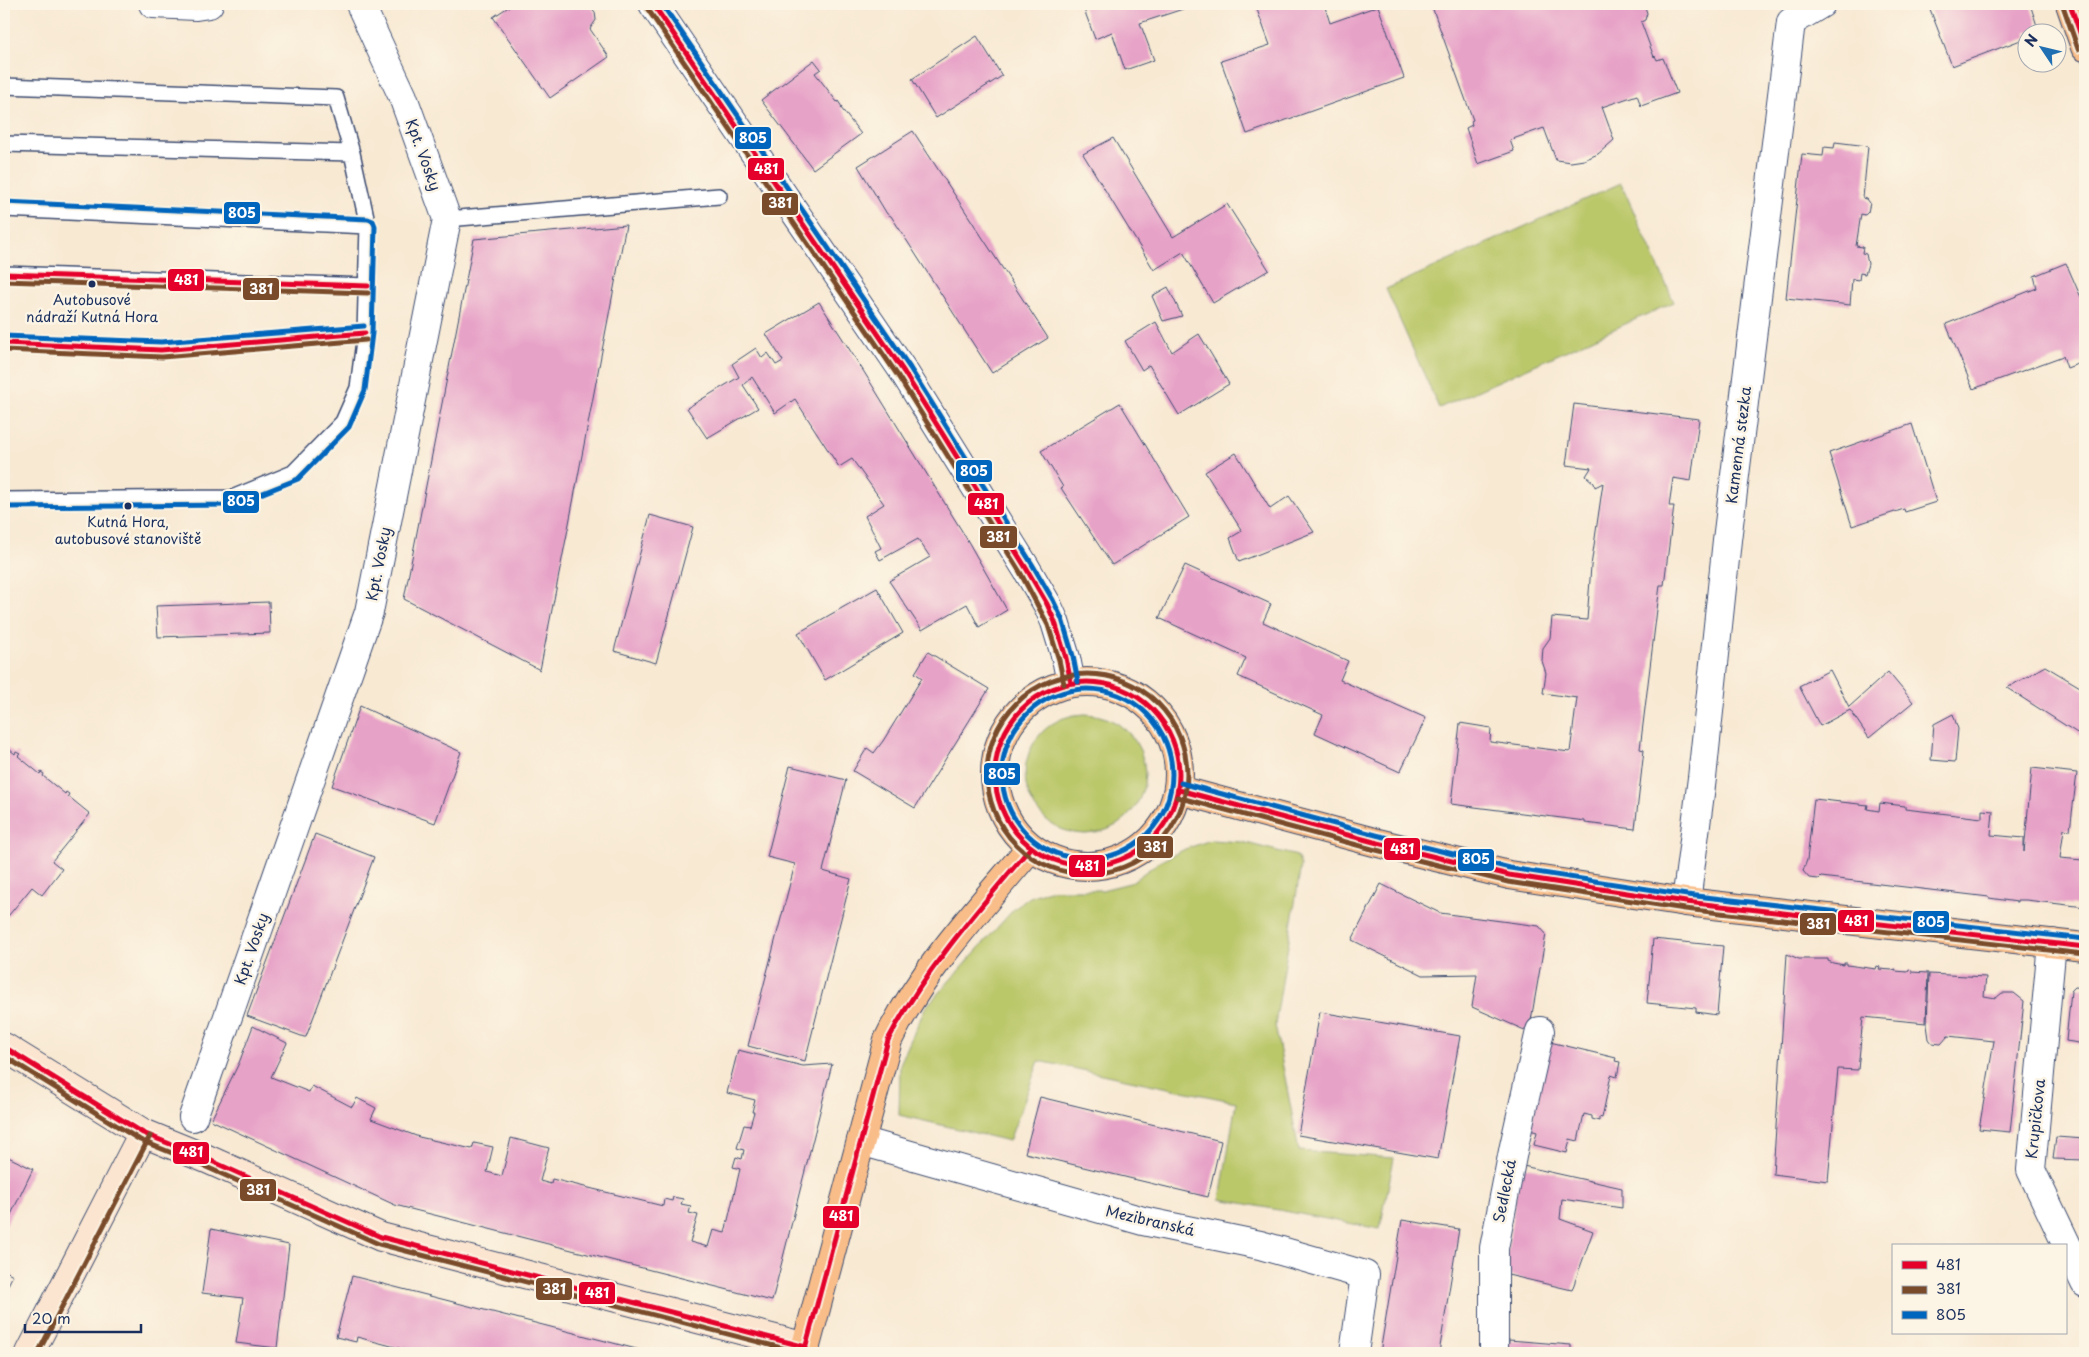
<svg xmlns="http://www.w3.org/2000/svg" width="2089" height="1357" viewBox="0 0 2089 1357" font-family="'Playpen Sans',sans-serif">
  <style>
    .green { fill: #bbc86a; stroke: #6b7c64 }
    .building { fill: #e7a2c7 }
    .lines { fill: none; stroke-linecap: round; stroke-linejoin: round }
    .lane-casing { stroke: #3c4b70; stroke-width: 18 }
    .street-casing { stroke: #3c4b70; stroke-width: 30 }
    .secondary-casing { stroke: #3c4b70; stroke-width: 30 }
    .primary-casing { stroke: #3c4b70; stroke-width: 30 }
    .lane { stroke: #fff; stroke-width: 15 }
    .street { stroke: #fff; stroke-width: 28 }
    .secondary { stroke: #fce5d0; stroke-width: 28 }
    .primary { stroke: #f8bd89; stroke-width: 28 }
    .bus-1-casing { stroke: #fcf5e5; stroke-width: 9 }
    .bus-2-casing { stroke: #fcf5e5; stroke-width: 9 }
    .bus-3-casing { stroke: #fcf5e5; stroke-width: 9 }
    .bus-1 { stroke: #e4002b; stroke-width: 5 }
    .bus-2 { stroke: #7a4b2a; stroke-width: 5 }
    .bus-3 { stroke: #0065bd; stroke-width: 5 }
    .bus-dot { fill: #1b2f5e; stroke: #fcf5e5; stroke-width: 2 }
    .labels { text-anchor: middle; stroke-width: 5; stroke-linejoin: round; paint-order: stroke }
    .bus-label { font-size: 14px; fill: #1b2f5e; stroke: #fcf5e5 }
    .street-label { font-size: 15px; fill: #1b2f5e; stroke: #fcf5e5 }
    .line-badge { stroke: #fcf5e5; stroke-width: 2 }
    .badge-label { font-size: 14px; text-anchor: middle; font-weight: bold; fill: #fff }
  </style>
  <rect width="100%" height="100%" fill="#fcf5e5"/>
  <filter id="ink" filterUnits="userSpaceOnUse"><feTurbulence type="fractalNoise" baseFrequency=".02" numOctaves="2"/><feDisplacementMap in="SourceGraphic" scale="10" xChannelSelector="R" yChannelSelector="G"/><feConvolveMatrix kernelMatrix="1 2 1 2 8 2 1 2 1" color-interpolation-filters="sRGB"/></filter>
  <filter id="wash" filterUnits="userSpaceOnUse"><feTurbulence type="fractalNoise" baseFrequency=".0096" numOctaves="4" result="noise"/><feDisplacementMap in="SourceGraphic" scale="20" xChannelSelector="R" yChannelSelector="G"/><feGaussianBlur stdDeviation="1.12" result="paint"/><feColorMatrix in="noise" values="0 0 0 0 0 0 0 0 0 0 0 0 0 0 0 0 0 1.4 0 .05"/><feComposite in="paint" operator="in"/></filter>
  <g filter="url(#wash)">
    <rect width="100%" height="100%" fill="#f8e9d3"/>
    <!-- green -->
    <path class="green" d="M1621,183l53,119 -235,106 -53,-119z
      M1025 774a60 60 0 1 1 120 0a60 60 0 1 1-120 0Z
      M1211,840l31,2 55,14 4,10 -26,159 24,126 95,7 -14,71 -160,-30 16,-97 -197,-41 -30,80 -110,-26 1,-51 25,-56 89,-99 16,-12 19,-7h53l28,-7 29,-21 26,-13z"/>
    <g id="blocks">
      <!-- building -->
      <path class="building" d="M513,4h75l7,8 1,8 -6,9 19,28 -59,41 -57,-81z
        M1082,4h102l2,4 -46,15 14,37 -29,10 -13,-38 -17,7z
        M1255,4h69l6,19 48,-17 26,72 -157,56 -26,-73 49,-16z
        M1431,4h213l3,9 -2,7 -4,2 13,35 1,-1 2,4 6,-2 14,35 -36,13 -4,-11 -35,12 12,33 -16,14 -14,6 -13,2 -15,-2 -12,-32 -34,12 4,11 -36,13 -12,-36 6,-3 -1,-4 2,-1z
        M1928,4h102l9,28h-13v6l-74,28z
        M977,36l25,40 -66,42 -24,-39z
        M814,60l7,9 -6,4 22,29 1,-1 4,6 -1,1 20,26 -48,35 -52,-69z
        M913,131l135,207 -56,35 -101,-157 -4,-2 -29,-48z
        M1113,138l60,99 54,-33 42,66 -56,33 -30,-51 -29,18 -71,-116z
        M1835,142l33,4 -5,52 4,1 3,4 -2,9 -3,3 -4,-1 -5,32 7,1 -1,6 4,1 2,10 -3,10 -5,-1 -1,7 -7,-1 -2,26 -64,-7 16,-144 21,2 1,-9 10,1z
        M626,225l-59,309 -27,136 -136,-71 70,-360z
        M2066,263l13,30 2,4 4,-1v65l-18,7 -4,-12 -90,33 -27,-65 91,-36 -3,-12z
        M1168,287l14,29 -19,5 -11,-25z
        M819,302l45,70 101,164 42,74 -28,17 -12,-23 -45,26 -33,-49 41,-24 -12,-18 -38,21 -5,-9 6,-3 -16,-32 19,-12 -32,-45 -13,8 -44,-68 -20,14 -23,-36 -9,8 15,23 -51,30 -20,-30 52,-31 -7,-13 24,-16 6,10 6,-5 8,12 7,-4 -17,-27z
        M1156,322l16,30 27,-18 30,50 -50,31 -30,-50 -7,5 -17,-29z
        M1120,403l69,114 -77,48 -51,-77 2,-1 -22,-36z
        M1574,404l125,15 -8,62 -18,-3 -4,28h5l-10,79h-4l-20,164 4,1 -9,79 -50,-6v-2l-134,-17 9,-81 31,5 -1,14 80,10 7,-54 -34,-5 3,-20 -4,-12 1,-13 7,-10 2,-21 35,3 4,-54 12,-83 -8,4 -1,-4 -8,-7 5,-8 -25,-3z
        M1912,424l24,78 -31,10 -1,-3 -52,17 -23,-73z
        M1236,453l34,56 19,-13 25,36 -75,30 -9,-24 12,-7 -37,-59z
        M650,515l43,12 -37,136 -42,-12z
        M1185,565l86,39 -8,18 85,39 -8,19 86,38 -26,54 -85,-39 8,-18 -85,-39 8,-18 -87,-40z
        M877,588l26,45 -78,47 -27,-47z
        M269,602l1,31 -112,4 -2,-31z
        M928,652l61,37 -74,119 -62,-37 14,-23 7,5 9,-12 39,-63 -7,-5z
        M2045,666l40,24v48l-78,-50z
        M1830,670l19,37 39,-35 25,30 -44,36 -19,-28 -30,16 -21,-40z
        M360,706l101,46 -26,71 -103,-37z
        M1953,714l5,15 -3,33 -24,-2 3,-36z
        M4,745l11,9 1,-2 4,2 -2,2 22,18 1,-2 3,2 -1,2 22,18 1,-2 3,2 -1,2 22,18 -38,47 10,8 -20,26 -10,-8 -28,34z
        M790,766l56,14 -23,91 28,8 -46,182 -57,-15 47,-182 -28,-7z
        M2032,768l45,5 -7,57 -6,-1 -4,29 23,2 2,-8v55l-59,-7h-9v2l-28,-4v-1l-168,-20 -2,2 -10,-1 -6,-7 4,-11 7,-61 54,6 -1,4 12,2 1,-8 25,3v3l77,9v-8l11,1 -2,24 33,3v14z
        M315,834l59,23 -68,180h-2l-57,-21z
        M1381,884l59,29 99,13 7,8 -17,98 -57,-25 5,-33 -54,1 -71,-35z
        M1653,939l70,7 -6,69 -21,-3v-4l-49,-5z
        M1787,954l12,5h29v2l5,2 11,2v-2h3v2l29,4 1,-3 3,1 -1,2 13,1 4,-1 -1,2 13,1 1,-2 3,1 -1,1 17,1 -2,50 -63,-6 -5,53 -20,-1 -10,112 -55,-7z
        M1929,974l57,3 -2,19 12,2 6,-5h12l10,8 -14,131 -31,-3 15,-88 -46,-5 -7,8 -9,-1 -3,-4 -2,-14z
        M2075,987l10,1v56l-19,-3 5,-50z
        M1320,1012l140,24 -22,123 -140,-24z
        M253,1026l34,17 -16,34 38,15 3,-6 40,21 5,-9 19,10 -5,11 48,18 53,12 2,-6 19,4 -6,25 15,4 9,-38 38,10 -9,33 11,3 1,-5 111,27 1,-7 8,2 1,-4 10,2 -2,5 10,2 -2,7 9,2 -8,27 18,5 5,-17 12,3 15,-64 -7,-2 3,-10 6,2 2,-9 -7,-2 7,-23 6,1 4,-14h-2l3,-12 -28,-7 11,-43 65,16 29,-2 -60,237 -377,-96 -184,-85 28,-57z
        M1550,1042l66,16 -1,3 5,1 -3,15 -6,-2 -9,43 -3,-1v4l-7,-2v-3l-8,-2 -6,27 -8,-2 -3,14 -33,-8 3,-13 -7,-2z
        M1040,1097l181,44 -13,56 -183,-44z
        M2056,1137l29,2v21l-32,-1z
        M4,1155l29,14 -29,60z
        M1523,1166l99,22v20l-60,-9 -2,20 33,12 -21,59 -64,-15 -1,-19 9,-62z
        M1402,1220l57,9 -20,124h-59z
        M211,1229l78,16 -12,103 -41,-5 7,-45 -41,-5z
        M4,1270l9,5 -9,18z
        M352,1276l300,77h-234l-61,-16 -1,5 -20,-5z
        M1509,1340l62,5v8h-63z"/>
    </g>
  </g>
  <g filter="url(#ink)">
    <use href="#blocks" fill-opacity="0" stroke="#3c4b70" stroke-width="1"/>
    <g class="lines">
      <defs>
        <path id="lane" d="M4,86l332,12 16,55
          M4,144l348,9 16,73 -3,107 -7,55 -15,34 -50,51 -61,25 -228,2
          M4,209l364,17
          M447,219l272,-23
          M4,274l364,12
          M4,343l157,7 204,-17"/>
        <path id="street" d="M153,4l43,2 13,-2
          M653,4l251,368 122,196 21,36 8,18 11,36 5,25
          M1686,902l16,-124 25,-238 64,-518 30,-18
          M2052,943l-21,227 54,113
          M193,1117l176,-505 78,-393 -44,-122 -43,-93
          M861,1141l282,80 117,24 105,30 -11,78
          M1494,1353v-105l20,-102 26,-115"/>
        <path id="secondary" d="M4,1047l139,86 64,26 174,78 425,110
          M30,1353l113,-220"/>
        <path id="primary" d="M2070,4l15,43
          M995 774a92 92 0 1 1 184 0a92 92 0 1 1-184 0Z
          M1179,790l195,52 135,33 177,27 399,45
          M804,1353l84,-313c35,-72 92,-132 143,-193"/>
      </defs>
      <!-- lane casing -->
      <use href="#lane" class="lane-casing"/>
      <!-- street casing -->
      <use href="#street" class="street-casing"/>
      <!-- secondary casing -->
      <use href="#secondary" class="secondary-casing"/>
      <!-- primary casing -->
      <use href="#primary" class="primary-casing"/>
      <!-- lane -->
      <use href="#lane" class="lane"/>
      <!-- street -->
      <use href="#street" class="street"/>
      <!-- secondary -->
      <use href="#secondary" class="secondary"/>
      <!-- primary -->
      <use href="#primary" class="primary"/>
      <defs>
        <path id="bus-1" d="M153,4l43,2 13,-2
          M653,4l251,368 122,196 21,36 8,18 11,36 5,25
          M2070,4l15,43
          M4,274l364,12
          M4,343l157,7 204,-17
          M995 774a92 92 0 1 1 184 0a92 92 0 1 1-184 0Z
          M1179,790l195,52 135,33 177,27 399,45
          M4,1047l139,86 64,26 174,78 425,110
          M804,1353l84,-313c38,-72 91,-131 143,-193"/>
        <path id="bus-2" d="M2063,6l15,43
          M647,8l251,368 122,196 28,53 11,35 5,24
          M4,281l364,12
          M4,350l158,7 204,-17
          M987 774a100 100 0 1 1 200 0a100 100 0 1 1-200 0Z
          M1177,797l195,52 136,33 177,27 399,45
          M4,1056l136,84 64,26 175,78 418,108
          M38,1353l112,-217"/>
        <path id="bus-3" d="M662,4l248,364 122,196 21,36 9,19 11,37 5,26
          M4,336l157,6 203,-16
          M4,507l229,-2 65,-26 51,-52 16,-37 7,-57 3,-107 -2,-5 -5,-2 -364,-17
          M1002 774a85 85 0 1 1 170 0a85 85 0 1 1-170 0Z
          M1181,783l195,52 134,33 177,27 398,44"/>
      </defs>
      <!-- bus-1 casing -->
      <use href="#bus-1" class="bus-1-casing"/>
      <!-- bus-2 casing -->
      <use href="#bus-2" class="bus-2-casing"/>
      <!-- bus-3 casing -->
      <use href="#bus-3" class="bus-3-casing"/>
      <!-- bus-1 -->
      <use href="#bus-1" class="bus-1"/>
      <!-- bus-2 -->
      <use href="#bus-2" class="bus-2"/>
      <!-- bus-3 -->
      <use href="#bus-3" class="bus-3"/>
    </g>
  </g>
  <!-- markers -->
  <g class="bus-dot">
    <circle cx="92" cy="284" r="4.5"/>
    <circle cx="128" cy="506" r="4.5"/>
  </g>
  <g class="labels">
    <!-- bus labels -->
    <g class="bus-label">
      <text x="92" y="305">Autobusové<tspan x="92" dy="17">nádraží Kutná Hora</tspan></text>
      <text x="128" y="527">Kutná Hora,<tspan x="128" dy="17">autobusové stanoviště</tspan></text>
    </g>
    <!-- street labels -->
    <g class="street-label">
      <text transform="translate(423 155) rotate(70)" y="5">Kpt. Vosky</text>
      <text transform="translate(1739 445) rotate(-83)" y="5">Kamenná stezka</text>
      <text transform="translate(379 564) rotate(-79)" y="5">Kpt. Vosky</text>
      <text transform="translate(252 949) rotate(-71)" y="5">Kpt. Vosky</text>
      <text transform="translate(2036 1119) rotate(-84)" y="5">Krupičkova</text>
      <text transform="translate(1505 1191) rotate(-79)" y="5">Sedlecká</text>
      <text transform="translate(1150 1221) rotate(13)" y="5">Mezibranská</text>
    </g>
  </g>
  <g class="line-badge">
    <rect x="734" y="126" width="38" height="24" rx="5" fill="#0065bd"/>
    <rect x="747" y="157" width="38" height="24" rx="5" fill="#e4002b"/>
    <rect x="761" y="192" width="38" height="24" rx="5" fill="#7a4b2a"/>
    <rect x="223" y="201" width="38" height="24" rx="5" fill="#0065bd"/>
    <rect x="167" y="268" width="38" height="24" rx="5" fill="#e4002b"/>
    <rect x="242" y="277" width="38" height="24" rx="5" fill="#7a4b2a"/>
    <rect x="955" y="459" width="38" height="24" rx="5" fill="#0065bd"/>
    <rect x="222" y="490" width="38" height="24" rx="5" fill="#0065bd"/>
    <rect x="967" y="492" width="38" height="24" rx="5" fill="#e4002b"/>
    <rect x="979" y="525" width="39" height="24" rx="5" fill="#7a4b2a"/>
    <rect x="983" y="762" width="38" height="24" rx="5" fill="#0065bd"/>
    <rect x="1136" y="835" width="38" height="24" rx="5" fill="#7a4b2a"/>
    <rect x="1383" y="837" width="38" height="24" rx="5" fill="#e4002b"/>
    <rect x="1457" y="848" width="38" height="24" rx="5" fill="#0065bd"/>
    <rect x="1068" y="854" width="38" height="24" rx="5" fill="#e4002b"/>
    <rect x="1837" y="909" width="38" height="24" rx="5" fill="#e4002b"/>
    <rect x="1912" y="910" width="38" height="24" rx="5" fill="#0065bd"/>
    <rect x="1799" y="912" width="38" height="24" rx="5" fill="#7a4b2a"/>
    <rect x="172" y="1141" width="38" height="24" rx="5" fill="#e4002b"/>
    <rect x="239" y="1178" width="38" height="24" rx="5" fill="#7a4b2a"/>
    <rect x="822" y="1205" width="38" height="24" rx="5" fill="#e4002b"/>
    <rect x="535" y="1277" width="38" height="24" rx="5" fill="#7a4b2a"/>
    <rect x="578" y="1281" width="38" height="24" rx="5" fill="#e4002b"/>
  </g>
  <g class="badge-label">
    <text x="753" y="143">805</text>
    <text x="766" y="174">481</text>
    <text x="780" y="208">381</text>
    <text x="242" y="218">805</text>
    <text x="186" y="285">481</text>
    <text x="261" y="294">381</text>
    <text x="974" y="476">805</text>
    <text x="241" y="506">805</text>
    <text x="986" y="509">481</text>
    <text x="998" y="542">381</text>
    <text x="1002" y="779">805</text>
    <text x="1155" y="852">381</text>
    <text x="1402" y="854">481</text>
    <text x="1476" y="864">805</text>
    <text x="1087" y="871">481</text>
    <text x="1856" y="926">481</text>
    <text x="1931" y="927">805</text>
    <text x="1818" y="929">381</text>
    <text x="191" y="1157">481</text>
    <text x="258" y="1195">381</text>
    <text x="841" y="1221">481</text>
    <text x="554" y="1294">381</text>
    <text x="597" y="1298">481</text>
  </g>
  <!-- margin -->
  <rect width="2089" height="1357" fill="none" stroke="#fcf5e5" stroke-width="20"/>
  <!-- legend -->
  <rect x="1892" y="1244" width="175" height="90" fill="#fcf5e5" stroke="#a2a6af"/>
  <rect x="1902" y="1261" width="25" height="8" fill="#e4002b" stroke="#a2a6af"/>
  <text x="1936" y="1270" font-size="15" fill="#1b2f5e">481</text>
  <rect x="1902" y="1286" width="25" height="8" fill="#7a4b2a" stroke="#a2a6af"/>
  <text x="1936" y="1294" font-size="15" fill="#1b2f5e">381</text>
  <rect x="1902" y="1311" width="25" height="8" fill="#0065bd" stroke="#a2a6af"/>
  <text x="1936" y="1320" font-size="15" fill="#1b2f5e">805</text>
  <!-- north arrow -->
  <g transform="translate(2042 48) rotate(305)"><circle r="24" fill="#fcf5e5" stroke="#a2a6af"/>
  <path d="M0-4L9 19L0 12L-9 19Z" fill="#1f6fb2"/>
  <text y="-8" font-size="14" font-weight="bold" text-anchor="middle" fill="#1b2f5e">N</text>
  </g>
  <!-- scale -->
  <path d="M25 1324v8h116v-8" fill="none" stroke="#1b2f5e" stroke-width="2.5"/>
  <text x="32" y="1324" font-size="15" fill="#1b2f5e" stroke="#fcf5e5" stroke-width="4" paint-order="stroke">20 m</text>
</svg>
